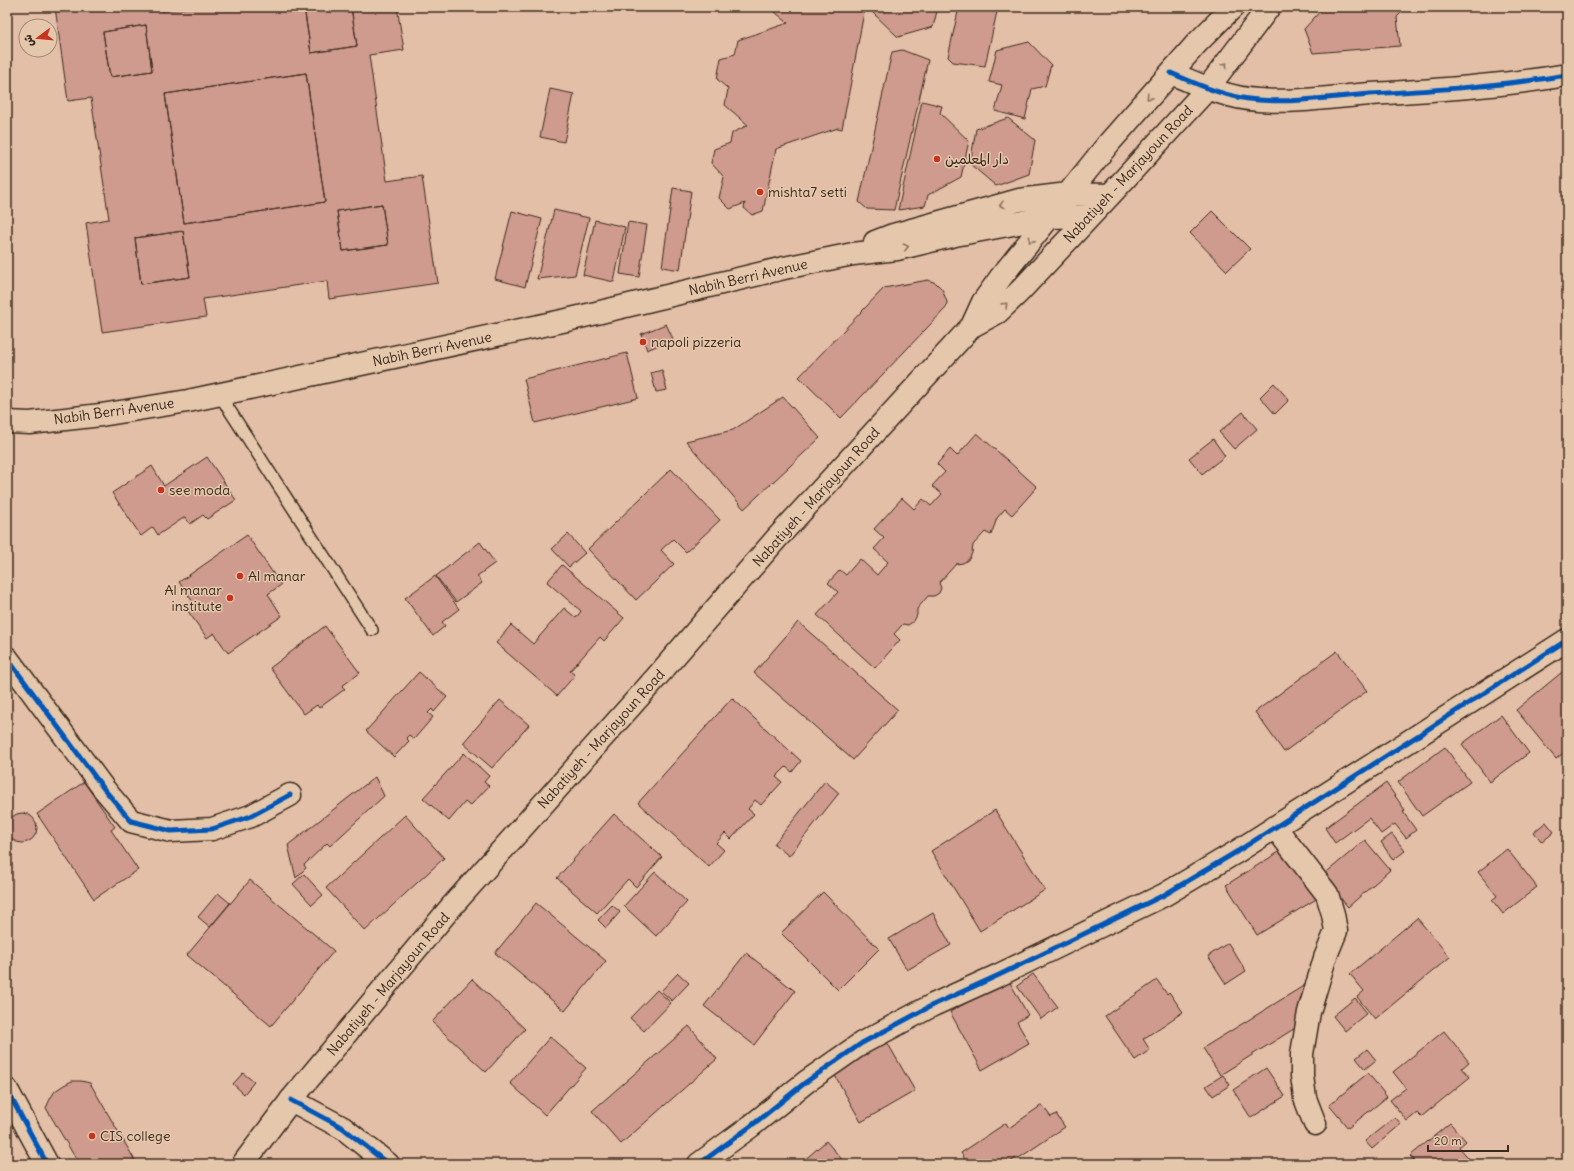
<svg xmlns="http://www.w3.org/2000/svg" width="1574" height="1171" viewBox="0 0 1574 1171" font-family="Delius,'Playpen Sans Arabic',sans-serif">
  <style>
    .building { fill: #cf9b8e; stroke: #3b2a1e; fill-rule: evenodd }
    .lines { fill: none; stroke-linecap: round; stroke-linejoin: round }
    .lane-casing { stroke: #3b2a1e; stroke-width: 14 }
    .street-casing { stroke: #3b2a1e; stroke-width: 25 }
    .secondary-casing { stroke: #3b2a1e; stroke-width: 25 }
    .lane { stroke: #e5c8ac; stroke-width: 11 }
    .street { stroke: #e5c8ac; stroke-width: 22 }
    .secondary { stroke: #e5c8ac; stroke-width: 22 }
    .cycleway-casing { stroke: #e5c8ac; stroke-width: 8 }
    .cycleway { stroke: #0057b8; stroke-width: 5 }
    .oneway { stroke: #88715e }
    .poi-dot { fill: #c8321e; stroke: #e5c8ac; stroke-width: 1.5 }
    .labels { text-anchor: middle; stroke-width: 3; stroke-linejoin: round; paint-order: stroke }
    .poi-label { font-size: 14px; fill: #3b2a1e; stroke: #e5c8ac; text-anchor: start }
    .street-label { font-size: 14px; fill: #3b2a1e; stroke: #e5c8ac }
  </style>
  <rect width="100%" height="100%" fill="#e4bfa8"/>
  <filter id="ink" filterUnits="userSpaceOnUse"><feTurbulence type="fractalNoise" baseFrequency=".025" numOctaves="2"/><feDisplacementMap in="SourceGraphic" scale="8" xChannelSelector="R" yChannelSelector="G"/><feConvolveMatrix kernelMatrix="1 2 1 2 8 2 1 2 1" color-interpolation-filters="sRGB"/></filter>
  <g filter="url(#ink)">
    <!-- building -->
    <path class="building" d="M55,7h107v4l29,-4h113l7,46 46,-7 -6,-39h46l7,43 -35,5 18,126 35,-5 16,107 -109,16 -2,-18 -124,18 3,18 -104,15 -16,-109 23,-4 -18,-121 -23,3zM146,25l6,46 -42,6 -7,-45zM306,73l19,129 -141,21 -19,-129zM382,204l6,41 -45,6 -6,-40zM183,231l7,46 -49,7 -6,-46z
      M304,7h47l6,39 -46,7z
      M776,7h89l-23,122 -4,-1 -62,21 -13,62 -11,4 -8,-7 1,-5 -15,6 -11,-11 5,-21 -13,-14 3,-14 16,-6 2,-10 16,-8 -23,-20 3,-16 -11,-10 4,-21 14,-4 3,-14 50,-17 -13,-11z
      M873,7h65l-5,20 -35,10 -26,-25z
      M959,7h39l-13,59 -32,-4 -5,-5z
      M1324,7h83l-10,10 3,29 -87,7 -9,-24z
      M146,25l6,46 -42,6 -7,-45z
      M1029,42l22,23 -6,21 -13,3 -7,30 -30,-8 7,-26 -13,-3 8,-32z
      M902,50l26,10 -34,150 -27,-1 -8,-7 33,-150z
      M306,73l19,129 -141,21 -19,-129z
      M550,89l24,5 -10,48 -24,-5z
      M922,101l20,5 -2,7 29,28 -8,36 -33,18 -3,11 -27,4z
      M1008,118l27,22 -6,34 -33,12 -26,-22 6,-35z
      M673,188l18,3 -11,79 -18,-3z
      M382,204l6,41 -45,6 -6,-40z
      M554,210l35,8 -14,57 -38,4z
      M512,211l30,8 -17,68 -30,-8z
      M1212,211l38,38 -23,22 -37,-38z
      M595,220l30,7 -11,55 -31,-7z
      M628,222l19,3 -8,52 -19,-3z
      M183,231l7,46 -49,7 -6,-46z
      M928,280l8,3 6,6 5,13 -1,6 -105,110 -42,-41 85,-89z
      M666,324l7,15 -26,11 -6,-16z
      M627,353l11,45 -103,25 -11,-44z
      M662,370l5,20 -11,2 -5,-19z
      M1274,383l15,17 -14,14 -15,-17z
      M783,397l37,41 -76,71 -58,-68 47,-11z
      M1243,412l14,17 -23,20 -15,-17z
      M977,433l60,54 -25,28 -7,-6 -8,9 -6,17 -6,-3 -12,13 -1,8 -3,6 -6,4 -7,1 -17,19 2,5 -2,5 -5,3h-6l-11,13v6l-3,6 -6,4 -5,-1 -9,10 6,6 -25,28 -58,-53 21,-23 -10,-9 12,-13 6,5 14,-16 17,16 11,-13 -14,-13 10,-11 -10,-9 28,-31 12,11 9,-10 8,7 11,-12 -10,-8 13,-14 -8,-8 13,-15 7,7z
      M1213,439l12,17 -23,18 -13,-16z
      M207,457l29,43 -29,19 -4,-4 -13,9 -5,-7 -27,18 -5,-8 -12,9 -29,-43 40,-27 12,20z
      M671,469l49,51 -34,32 -13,-13 -12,11 13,14 -38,36 -48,-51z
      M568,534l17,19 -16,14 -17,-18z
      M247,535l34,50 -13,9 14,22 -54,37 -14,-20 -7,5 -22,-31 8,-5 -14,-20z
      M480,542l15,21 -18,13 5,7 -26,19 -20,-26z
      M562,565l62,53 -20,23 -4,-4 -30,34 5,4 -18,21 -61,-53 15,-18 22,19 31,-36 12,10 5,-7 -34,-29z
      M435,576l24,33 -17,13 3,4 -12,10 -28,-38z
      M798,622l100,88 -45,50 -99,-87z
      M325,626l35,47 -18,13 3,3 -26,19 -2,-3 -13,9 -34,-46z
      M1337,651l30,40 -83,61 -29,-40z
      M1567,668v82l-11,9 -40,-49z
      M419,672l28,25 -13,15 -2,-3 -4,4 5,4 -19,22 -5,-4 -3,3 3,3 -15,16 -28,-26z
      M732,698l69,63 -9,11 -6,-5 -10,10 6,5 -21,23 -6,-5 -7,9 6,5 -23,25 -6,-6 -9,10 8,7 -15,17 -71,-64z
      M500,700l29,25 -37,43 -29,-25z
      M1501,715l28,38 -39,29 -28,-38z
      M1445,747l25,35 -48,34 -24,-34z
      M464,753l25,23 -5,6 5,4 -19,20 -5,-4 -16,19 -26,-23z
      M375,777l9,19 -54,50 -3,-3 -23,22 2,3 -10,10 -8,-33z
      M825,781l14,12 -50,63 -15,-12z
      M84,782l31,45 -4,3 27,40 -44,29 -57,-85z
      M1386,783l19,27 -2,2 13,18 -10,8 -11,-14 -14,10 -12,-16 -34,25 -10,-15z
      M995,810l50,80 -65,41 -49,-80z
      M7 828a15 15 0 1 1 30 0a15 15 0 1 1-30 0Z
      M614,814l48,43 -26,30 -8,-8 -31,34 -40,-35z
      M405,815l39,43 -79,73 -39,-43z
      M1546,822l8,10 -12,10 -8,-10z
      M1392,834l13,17 -12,9 -12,-18z
      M1365,840l25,30 -42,37 -26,-31z
      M1287,847l31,51 -61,37 -31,-50z
      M1507,849l30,38 -34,27 -11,-14 5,-4 -19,-24z
      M655,872l32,30 -31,34 -32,-30z
      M304,874l19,21 -11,10 -19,-21z
      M250,880l84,71 -63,75 -84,-71z
      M823,892l56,57 -41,41 -57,-57z
      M218,893l12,10 -20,24 -12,-10z
      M536,903l70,58 -41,50 -70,-58z
      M612,905l8,7 -14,16 -8,-8z
      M933,913l18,32 -44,25 -18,-31z
      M1417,918l33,39 -75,62 -18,-22 7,-6 -14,-17z
      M1228,943l18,28 -20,13 -18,-28z
      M746,953l49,38 -41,54 -50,-39z
      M678,973l11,10 -17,18 -11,-10z
      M1033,974l25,33 -17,12 -24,-33z
      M472,979l53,50 -39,43 -54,-50z
      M1008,979l20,36 -11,7 12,21 -47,27 -32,-58z
      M1157,980l10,14 2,-2 14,20 -40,27 7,11 -15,10 -30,-44z
      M1305,985v37l-85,53 -17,-27z
      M657,990l14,13 -27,28 -14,-13z
      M1355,998l12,15 -22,18 -12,-15z
      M689,1026l28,33 -96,85 -29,-33z
      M1444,1031l25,31 -7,6 8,9 -49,40 -4,-4 -10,8 -17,-21 16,-12 -13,-16z
      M550,1037l36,31 -41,47 -35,-32z
      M887,1042l28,49 -54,31 -28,-50z
      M1367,1049l9,11 -11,9 -9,-11z
      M1266,1068l19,28 -34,22 -18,-28z
      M243,1073l11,9 -10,12 -11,-10z
      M1368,1073l19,24 -39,31 -19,-23z
      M1223,1075l7,10 -17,11 -7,-10z
      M72,1081h9l9,2 47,81h-58l-33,-56 4,-9 5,-8 9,-6z
      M1042,1105l9,12 5,-3 9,13 -46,31 -1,-1 -11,7h-39l-7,-11 45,-30 3,5z
      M1395,1117l6,7 -29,25 -7,-8z
      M1450,1123l16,18 -7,6 13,15 -3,2h-52l-7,-8z
      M826,1141l20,23h-46z"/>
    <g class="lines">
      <defs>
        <path id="lane" d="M219,394l153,236"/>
        <path id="street" d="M7,658l97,131 27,32 40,10 41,-2 39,-13 39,-21
          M1275,827l52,67 6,20 3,17 -11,27 -16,54 -7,42v22l3,22 10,26
          M7,1090l40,74
          M291,1100l52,28 45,36
          M699,1164l52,-38 55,-44 56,-39 71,-38 66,-30 165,-80 74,-44 329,-211"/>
        <path id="secondary" d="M1171,73c28,12 56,25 87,27 37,3 75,-3 112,-6 66,-4 132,-8 197,-19
          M875,242l18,-7 126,-35 49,-6 42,1
          M972,326l26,-14 21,-20 91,-97 97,-106 62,-82
          M7,422l23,1 71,-8 87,-14 379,-81 217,-52 69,-14 44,-5 58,-14 95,-18 40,-1
          M243,1164l48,-64 161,-194 202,-226 123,-142 195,-212 11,-24 18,-25 108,-134 88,-100 36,-36"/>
      </defs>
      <!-- lane casing -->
      <use href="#lane" class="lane-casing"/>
      <!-- street casing -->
      <use href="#street" class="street-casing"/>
      <!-- secondary casing -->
      <use href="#secondary" class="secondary-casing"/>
      <!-- lane -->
      <use href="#lane" class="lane"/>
      <!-- street -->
      <use href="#street" class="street"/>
      <!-- secondary -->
      <use href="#secondary" class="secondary"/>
      <defs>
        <path id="cycleway" d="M1171,73c28,12 56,25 87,27 37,3 75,-3 112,-6 66,-4 132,-8 197,-19
          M7,658l97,131 27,32 40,10 41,-2 39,-13 39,-21
          M7,1090l40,74
          M291,1100l52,28 45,36
          M699,1164l52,-38 55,-44 56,-39 71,-38 66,-30 165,-80 74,-44 329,-211"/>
      </defs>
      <!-- cycleway casing -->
      <use href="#cycleway" class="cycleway-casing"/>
      <!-- cycleway -->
      <use href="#cycleway" class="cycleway"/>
    </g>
    <!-- one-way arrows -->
    <defs><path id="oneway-chevron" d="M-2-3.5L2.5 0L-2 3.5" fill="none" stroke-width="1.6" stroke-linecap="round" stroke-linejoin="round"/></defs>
    <g class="oneway">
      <use href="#oneway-chevron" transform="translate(1225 65) rotate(-52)"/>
      <use href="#oneway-chevron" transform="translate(1149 97) rotate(132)"/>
      <use href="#oneway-chevron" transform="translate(1002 205) rotate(166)"/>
      <use href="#oneway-chevron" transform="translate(1031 240) rotate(129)"/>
      <use href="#oneway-chevron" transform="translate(906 247) rotate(-13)"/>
      <use href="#oneway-chevron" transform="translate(1005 305) rotate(-44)"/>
    </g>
  </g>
  <!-- markers -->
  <g class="poi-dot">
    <circle cx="937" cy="159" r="4"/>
    <circle cx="760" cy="192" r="4"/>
    <circle cx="643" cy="342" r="4"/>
    <circle cx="161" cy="490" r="4"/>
    <circle cx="240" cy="576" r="4"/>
    <circle cx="230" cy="598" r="4"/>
    <circle cx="92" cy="1136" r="4"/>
  </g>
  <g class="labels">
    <!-- poi labels -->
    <g class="poi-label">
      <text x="945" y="164">دار المعلمين</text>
      <text x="768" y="197">mishta7 setti</text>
      <text x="651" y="347">napoli pizzeria</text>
      <text x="169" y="495">see moda</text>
      <text x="248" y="581">Al manar</text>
      <text x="222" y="595" text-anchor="end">Al manar<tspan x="222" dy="16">institute</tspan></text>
      <text x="100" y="1141">CIS college</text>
    </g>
    <!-- street labels -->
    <g class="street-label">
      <text transform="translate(1128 174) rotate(-47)" y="5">Nabatiyeh - Marjayoun Road</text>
      <text transform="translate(748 277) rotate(-13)" y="5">Nabih Berri Avenue</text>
      <text transform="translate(432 349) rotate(-12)" y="5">Nabih Berri Avenue</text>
      <text transform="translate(114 411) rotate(-8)" y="5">Nabih Berri Avenue</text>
      <text transform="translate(816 497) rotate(-48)" y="5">Nabatiyeh - Marjayoun Road</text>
      <text transform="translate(601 739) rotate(-48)" y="5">Nabatiyeh - Marjayoun Road</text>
      <text transform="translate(388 984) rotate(-50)" y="5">Nabatiyeh - Marjayoun Road</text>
    </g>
  </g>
  <!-- margin -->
  <rect width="1574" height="1171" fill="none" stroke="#e5c8ac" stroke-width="24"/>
  <rect x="12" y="12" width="1550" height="1147" fill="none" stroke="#3b2a1e" stroke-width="1.5" filter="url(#ink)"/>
  <!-- north arrow -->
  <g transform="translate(38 38) rotate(254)"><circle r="19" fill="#e5c8ac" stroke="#a18973"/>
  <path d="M0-3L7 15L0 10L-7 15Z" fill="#c8321e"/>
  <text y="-6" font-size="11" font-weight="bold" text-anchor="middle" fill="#3b2a1e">ش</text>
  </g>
  <!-- scale -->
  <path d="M1428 1145v6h80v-6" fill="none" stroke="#3b2a1e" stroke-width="2"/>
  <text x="1434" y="1145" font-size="12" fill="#3b2a1e" stroke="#e5c8ac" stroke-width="3" paint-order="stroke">20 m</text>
</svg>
